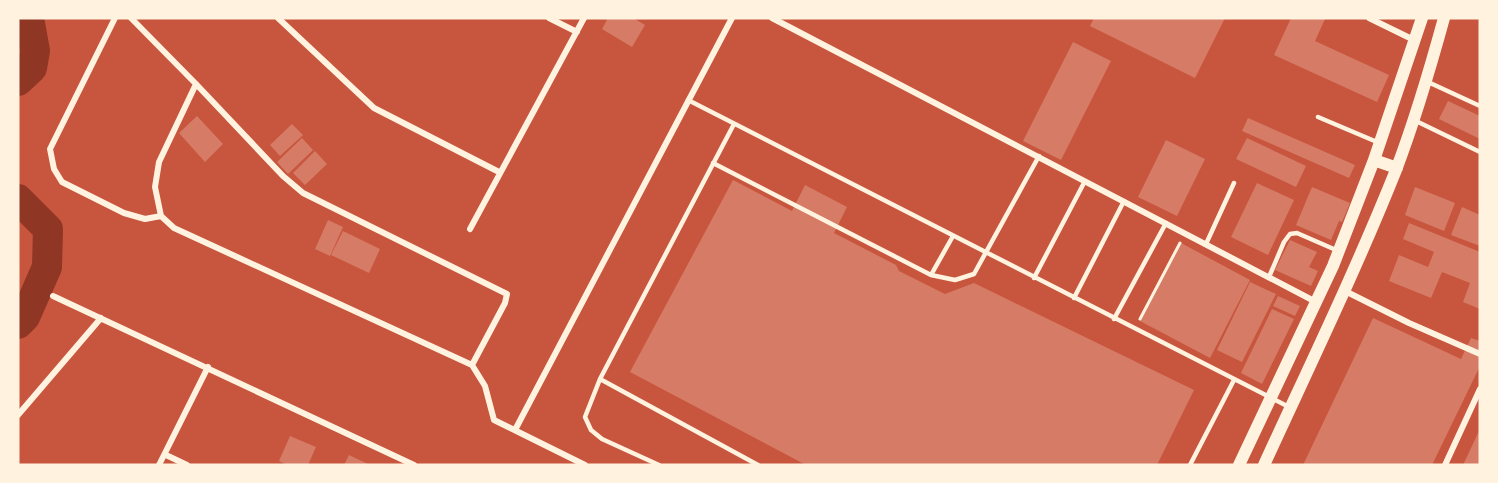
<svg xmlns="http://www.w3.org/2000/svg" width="1498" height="483" viewBox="0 0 1498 483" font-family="'PT Sans',sans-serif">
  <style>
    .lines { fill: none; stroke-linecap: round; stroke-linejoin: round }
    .river { stroke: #8f3625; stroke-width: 30 }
    .building { fill: #d67c66 }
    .path { stroke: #fff3e0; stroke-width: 3 }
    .service { stroke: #fff3e0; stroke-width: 4.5 }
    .minor { stroke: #fff3e0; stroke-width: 6 }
    .secondary { stroke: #fff3e0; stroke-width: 12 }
  </style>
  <rect width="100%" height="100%" fill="#c8553d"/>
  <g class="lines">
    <!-- river -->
    <path class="river" d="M18,81l14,-13 3,-17 -6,-33
      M18,199l30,30 -1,38 -22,50 -7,7"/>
  </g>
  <!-- building -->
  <path class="building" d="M608,18h25l12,7 -13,22 -30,-18z
    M1094,18h131l-30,60 -105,-52z
    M1291,18l34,1 -10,22 74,34 -12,27 -103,-47z
    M1073,42l38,19 -50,99 -38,-19z
    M1448,101l32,15v23l-41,-20z
    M197,116l26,28 -18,18 -26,-29z
    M1248,118l107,47 -6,13 -107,-47z
    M292,124l11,11 -23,21 -10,-11z
    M302,138l11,12 -25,24 -11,-12z
    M1247,138l59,28 -10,21 -60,-28z
    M1166,140l39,19 -28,57 -39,-19z
    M315,151l12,13 -22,21 -12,-12z
    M733,180l59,31 13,-26 42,22 -13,26 62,32 3,6 46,23 29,-11 220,107 -37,75h-351l-176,-93z
    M1257,183l37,17 -26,55 -37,-18z
    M1312,187l38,16 -8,19 -3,-1 -8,19 -35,-15z
    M1415,187l40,16 -11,28 -39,-16z
    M1462,207l18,8v31l-29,-11z
    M328,220l15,7 -13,29 -15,-7z
    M1409,223l71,29v57l-17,-7 7,-19 -28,-11 -11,26 -42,-17 10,-26 29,12 6,-15 -31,-13z
    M343,231l37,18 -11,24 -38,-18z
    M1290,240l27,12 -8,15 9,4 -7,15 -36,-16z
    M1181,243l69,37 -40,78 -70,-37z
    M1250,282l26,12 -34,68 -25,-12z
    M1278,296l22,10 -5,10 -22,-10z
    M1272,309l22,10 -32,65 -21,-11z
    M1373,318l88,41 10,-21 9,3v25l-48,99h-129z
    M1480,429v36h-17z
    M290,436l26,11 -8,18h-21l-8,-4z
    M349,455l21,10h-26z"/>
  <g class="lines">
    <!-- path -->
    <path class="path" d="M1140,319l40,-76"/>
    <!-- service -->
    <path class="service" d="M1428,82l52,24
      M688,100l601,307
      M1318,117l59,25
      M1416,121l64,31
      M713,163l218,112 24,5 19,-6 65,-118
      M1206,244l28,-61
      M931,275l22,-39
      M1269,277l15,-35 6,-8 7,-1 39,17
      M1034,278l51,-97
      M1074,298l50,-97
      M1114,319l52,-96
      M600,379l158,86
      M659,465l-57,-26 -11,-9 -6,-13 15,-38 134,-255
      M1190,465l44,-85"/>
    <!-- minor -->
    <path class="minor" d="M115,18l-65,131 4,20 8,13 62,31 21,6 16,-3 13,12 298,137 13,21 9,34 91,45
      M131,18l65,66 87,92 20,17 204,101 -2,9 -33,62
      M278,18l96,90 125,64
      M549,18l28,14
      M772,18l544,284
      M1369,18l45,22
      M161,216l-6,-29 4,-25 37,-78
      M470,229l114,-211
      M1345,291l64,32 71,31
      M53,296l361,169
      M18,415l83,-97
      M515,430l217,-412
      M166,455l21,10
      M159,465l49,-98
      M1445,465l35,-76"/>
    <!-- secondary -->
    <path class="secondary" d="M1374,160l23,8
      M1239,465l94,-199 41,-106 48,-142
      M1264,465c45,-98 92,-195 132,-295 19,-50 34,-101 48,-152"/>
  </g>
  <!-- border -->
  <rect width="1498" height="483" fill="none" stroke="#fff3e0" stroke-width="39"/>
</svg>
